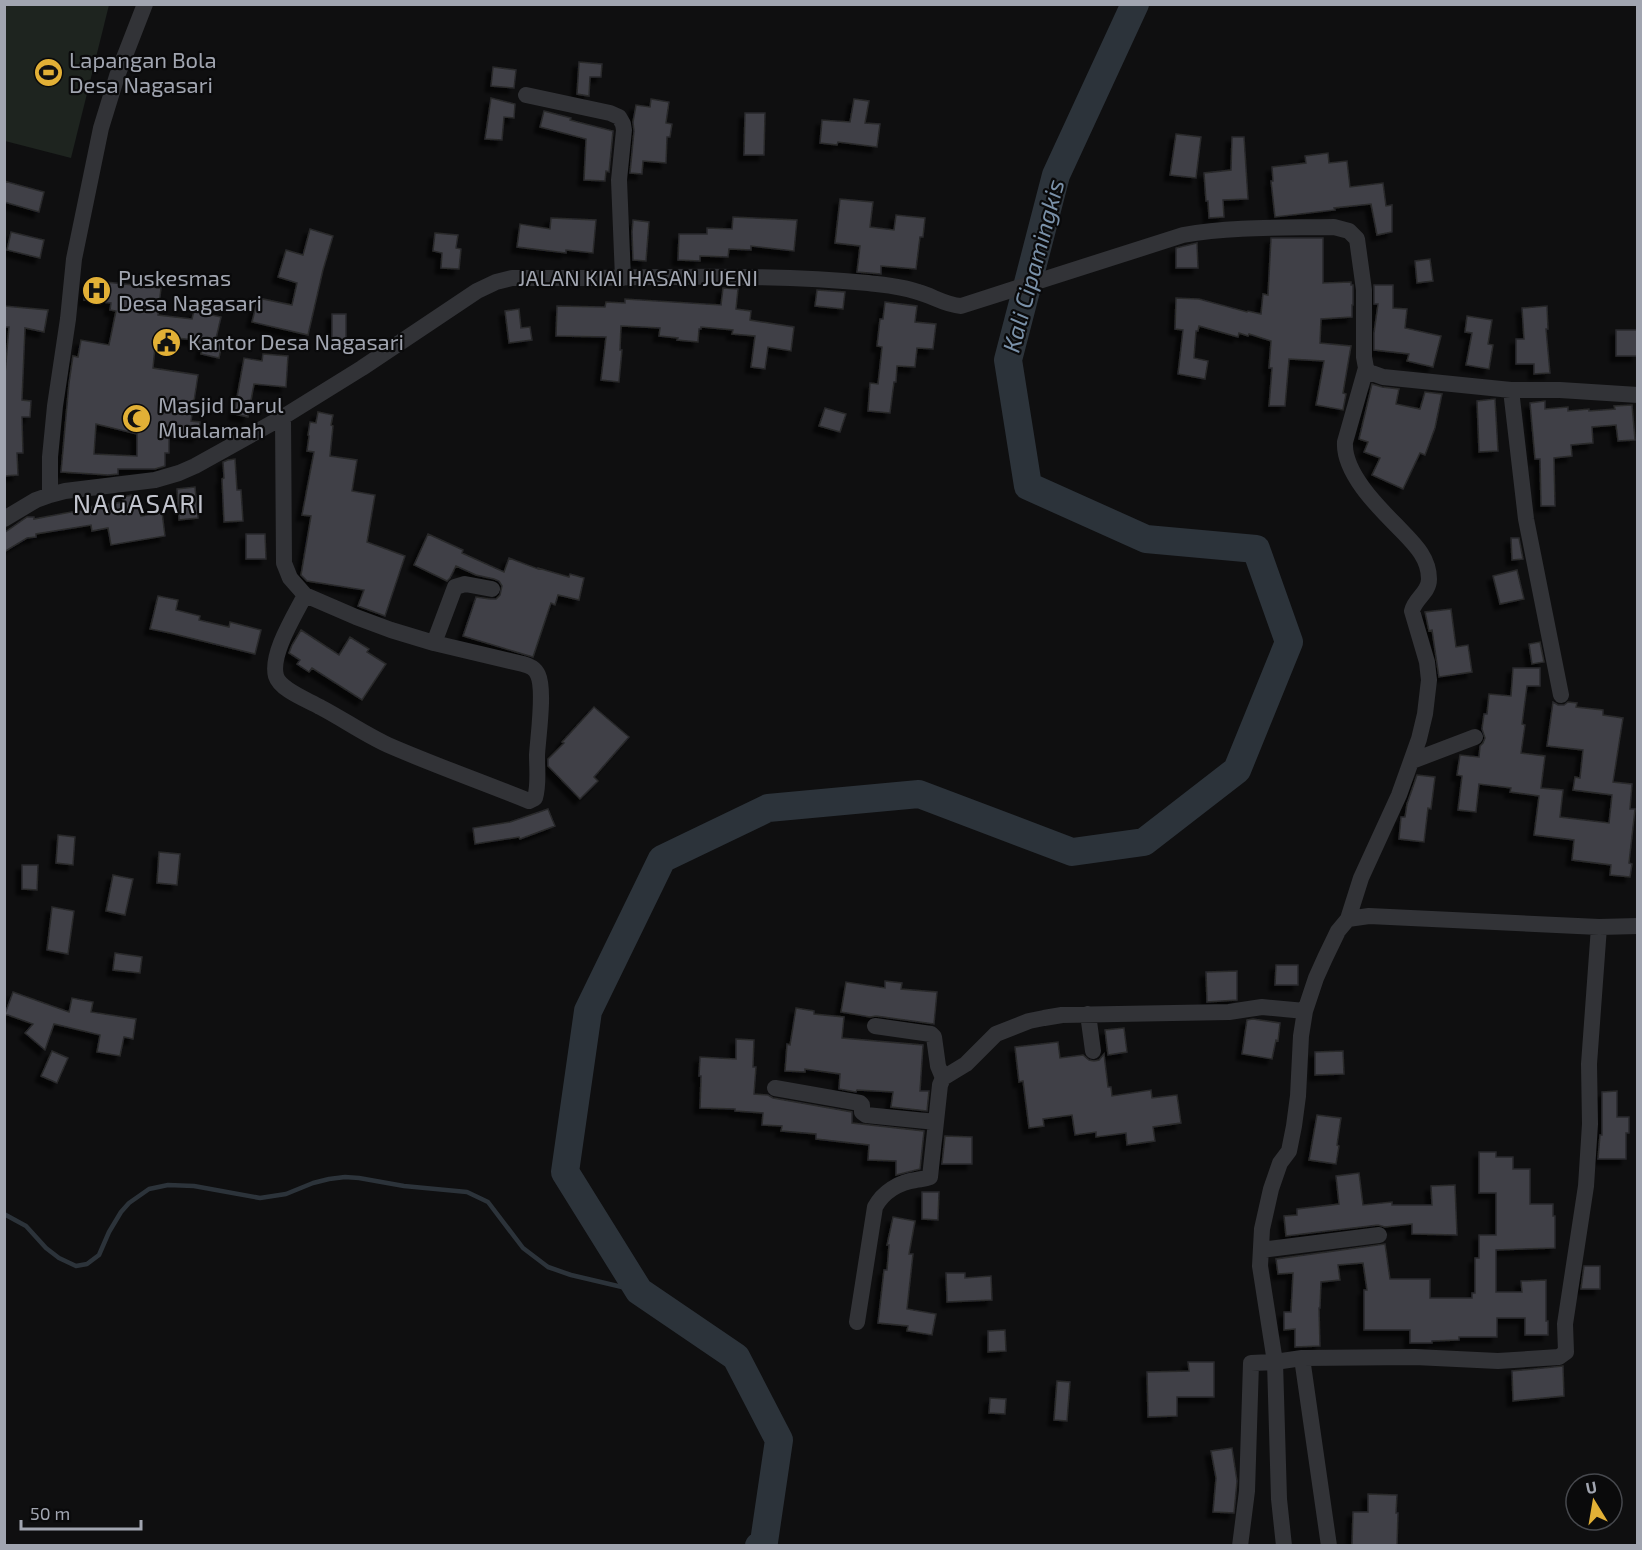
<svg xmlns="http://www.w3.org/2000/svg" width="1642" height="1550" viewBox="0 0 1642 1550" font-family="'Exo 2',sans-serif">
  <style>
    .green { fill: #1e241f }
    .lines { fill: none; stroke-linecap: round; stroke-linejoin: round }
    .stream { stroke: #2c333a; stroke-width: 4.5 }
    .river { stroke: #2c333a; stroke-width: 28 }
    .building { fill: #404146; stroke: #29292c; stroke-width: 1.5; fill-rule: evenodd; filter: url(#shadow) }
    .minor { stroke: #323337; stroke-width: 16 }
    .labels { text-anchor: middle; stroke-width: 4.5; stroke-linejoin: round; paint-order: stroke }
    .poi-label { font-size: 22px; fill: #a1a5b0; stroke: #0a0a0b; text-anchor: start }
    .street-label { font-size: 22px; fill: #a1a5b0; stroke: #0a0a0b }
    .water-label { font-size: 24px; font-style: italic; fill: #7a91a9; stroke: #0a0a0b }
    .quarter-label { font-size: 26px; letter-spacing: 1.5px; fill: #c2c4cd; stroke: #0a0a0b }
  </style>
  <defs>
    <filter id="shadow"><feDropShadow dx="-5.5" dy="5.5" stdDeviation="1.5" flood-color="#0009"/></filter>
  </defs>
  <rect width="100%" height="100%" fill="#0f0f10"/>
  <!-- green -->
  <path class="green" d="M5,4l104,1 -38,153 -66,-17z"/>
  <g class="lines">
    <!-- stream -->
    <path class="stream" d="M4,1214l22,12 20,22 13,10 17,8 11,-2 12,-9 10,-23 12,-20 8,-9 20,-14 19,-4 26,1 66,12 26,-4 27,-11 16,-4 16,-2 14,1 45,8 63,6 21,10 35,46 25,19 23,8 68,16"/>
    <!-- river -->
    <path class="river" d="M759,1546l5,-4 15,-102 -43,-83 -97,-66 -74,-119 23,-161 74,-152 106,-51 151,-14 153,58 72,-10 93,-72 52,-128 -33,-93 -110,-10 -118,-53 -20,-126 48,-185 79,-171"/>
  </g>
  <!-- building -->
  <path class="building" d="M579,62l23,2 -1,13h-11l-1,19 -12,-2z
    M493,67l23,3 -2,18 -23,-2z
    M491,98l24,6 -1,14 -10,-1 -2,23 -17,-1z
    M651,99l18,3 -3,21 6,1 -2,13h-3l-1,26 -23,-2 -1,13 -12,-1 4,-42 -1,-9 3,-17 14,2z
    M854,99l15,2 -4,22 15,1 -3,23 -39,-5 -1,3 -17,-2 2,-23 28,2z
    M544,111l27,7 -1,2 43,11 -4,41 -3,-1 -1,10 -21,-1 2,-41 -46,-12z
    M745,113h20l-1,42h-20z
    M1176,134l25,3 -5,41 -26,-3z
    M1232,137h12l4,62 -25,1 1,17 -15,1 -1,-17h-2l-2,-28 27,-3z
    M1328,153l1,10 18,-2 3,26 33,-4 3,23 6,-1v27l-15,3 -6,-31 -37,4 1,2 -60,7 -4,-36h2l-1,-14 34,-4 -1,-7z
    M4,181l40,11 -5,20 -35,-10z
    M840,199l33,3 -3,25 24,3 2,-15 29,3 -2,19h-3l-4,32 -35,-3v8l-24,-2 3,-26 -25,-3z
    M733,217l64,3 -3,31 -43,-5v4l-22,-1 -1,8 -28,-1v5l-22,-1 1,-26h28v-6l25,1z
    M551,218l45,2 -3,33 -27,-3v3l-49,-6 3,-23 30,5z
    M633,220l16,2 -3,39 -13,-1 -1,-28z
    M310,229l23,7 -10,34 -15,65 -56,-13 6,-24 34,7 5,-22 -19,-6 8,-27 17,5z
    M11,232l33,8 -4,18 -33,-8z
    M435,233l23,2 -2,13 5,1 -2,20 -18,-1 1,-15 -9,-2z
    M1271,238h52v45l28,-1v3h2v20h-1v12l-31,2 -1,24 31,3 -8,47 3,1 -3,16 -27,-5 8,-44 -35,-2 -4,47h-16l3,-38h-3l2,-27 -22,-7 -1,2 -9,-3 -1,4 -39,-11 -1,5h-2l-2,27 14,3 -3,18 -27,-5 5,-44 -8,-1 1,-31 23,1 48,13 1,-1 13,3 2,-20 5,1z
    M1197,243l1,25h-22v-20z
    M1430,259l3,22 -16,2 -2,-22z
    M87,280l74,8 -3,27 34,4 2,-8 27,6 -6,26 7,1 -3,14 -18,-4 2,-10 -8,-2v-2l-39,-4 -3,32 45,7 -7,46 9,1 -2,15 -29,-4v20h-4v13l-10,3h-37v5l-10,1 -47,-3 8,-89 4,-27 5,1 3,-17 28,5 7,-34 -6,-1 1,-7 -27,-3zM96,424l41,10v22l-43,-2z
    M1374,285h19v23l14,1 -2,19 36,8 -8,31 -26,-6 2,-7 -35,-4v-17l4,-29h-4z
    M723,288l15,1 -2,20 15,2 -1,9 44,7 -3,24 -23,-4 -3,22 -14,-2 4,-31 -23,-2 1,-4 -32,-3v2h-2l-1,13 -21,-2 1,-2 -19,-2 1,-8 -39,-2 -1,24h2l-3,32 -18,-2 5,-43 -50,-1 1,-30 48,1 1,-5 19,1v-4l96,6z
    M817,290l28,2 -2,17 -28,-3z
    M885,302l32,4 -2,16 21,2 -3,25 -16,-1 -2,19 -18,-1 -1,16h-2l-4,31 -22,-2 2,-28 8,1 4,-37 -5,-1 3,-27h3z
    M4,306l44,4 -4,22 -19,-4 -3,72 9,1 -1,16h-8l1,36h-6l1,22 -14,1v-90l5,-59h-5z
    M1547,306l1,23h-2l4,44 -16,1v-10h-18v-25h8l-2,-31z
    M519,309l2,19 9,-1 2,13 -23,3 -4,-32z
    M332,314h14v30l-14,-3z
    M1467,316l25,4 -4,24 5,1 -4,24 -23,-4 6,-32 -7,-1z
    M1616,330h21v26h-21z
    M263,354l25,2 -2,31 -32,-3 -6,33 -14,-3 10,-56 18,3z
    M1372,384l10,3 17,2 -3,15 24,5 5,-17 17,2 -7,34 -10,27 -5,-2 -17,36 -31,-14 8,-17 -16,-6 4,-10 -9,-3z
    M1495,399l3,52 -19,1 -2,-51z
    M1545,401v8l23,-2v4l21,-2v2l26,-2 -1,-3 18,-1 3,35 -17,1 -2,-16 -24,2 1,16 -22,2 1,11 -18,2 1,48h-14l-1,-47h-5l-5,-56z
    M825,408l21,6 -6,18 -21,-6z
    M318,412l15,3 -2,10 2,1 -3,30 27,4 -5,31 23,4 -8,47 38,14 -20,60 -27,-10 6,-16 -57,-9 -6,-6 10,-59 -9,-1 12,-63 -7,-1 2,-15 -1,-1 2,-13 6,1z
    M235,459l2,31h4l2,31 -19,1 -2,-43 2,-1 -1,-16 5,-2z
    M195,487l3,31 -19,2 -2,-31z
    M137,494l4,22 21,-4 3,24 -54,9 -3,-17 -16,3 -1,-6 -55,9v3l-9,1 -23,14v-19l23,-16h7v2l48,-9v-2l41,-6 -1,-5z
    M246,534h19l1,25h-20z
    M428,534l35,16 -1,3 42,19 5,-14 29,11v-1l31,9 1,-3 14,4 -5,22 -21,-5 -3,10 -4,-2 -18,54 -70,-21 13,-39 14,2h6l4,-4 2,-9 -3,-5 -5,-2 -18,-4 -20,-9 -6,12 -3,3 -33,-16z
    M1511,538h8l4,21 -11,1z
    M1517,570l7,29 -24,5 -7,-28z
    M158,596l20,4 -2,10 24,6 -1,4 30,7 1,-5 31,8 -6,24 -85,-21 -20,-4z
    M1451,609l5,38 12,-2 4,27 -33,5 -7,-47 -3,1 -4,-19z
    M301,630l38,25 11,-18 19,12 -2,3 19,12 -24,36 -50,-32 -3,4 -12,-8 3,-4 -11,-7 3,-8z
    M1540,642l4,20 -12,2 -3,-20z
    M1513,668h27v18h-13l-5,38 3,1 -4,28 24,3 -4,32 22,2 -3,27 49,6 3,-28 -39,-5 2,-13 5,1 3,-28 -36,-4 6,-44 5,3h6l4,-3 9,1 -1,4 27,3v5l20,3 -10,64 19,2 -2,25h5l-6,54 3,1 -2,13 -20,-2 1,-10 -39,-5 2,-20 -40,-5 5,-39 -29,-4 1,-4 -32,-4 -3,28 -18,-2 4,-34 -5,-1 3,-20 19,2 1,-11 3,-3 2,-5 -3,-9 2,-15h3l2,-20 22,2z
    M594,707l35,30 -35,40 4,4 -18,18 -32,-33v-7l16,-16 -2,-1z
    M1417,775l18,2 -4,32 -3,-1 -4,34 -25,-3 2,-22h4l2,-13z
    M548,809l7,17 -35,13 -1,-2 -44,7 -2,-16 37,-6z
    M58,835l17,2 -2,28 -17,-2z
    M159,852l21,2 -3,31 -20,-2z
    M22,865h16l-1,25 -15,-1z
    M113,875l20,4 -8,36 -19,-4z
    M52,907l22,4 -6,43 -21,-4z
    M115,953l27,4 -2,16 -27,-3z
    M1276,965h22v20h-23z
    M1237,971v29l-30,2 -1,-30z
    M885,981l17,2 -1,6 36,3 -3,32 -58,-8 -6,1 -29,-5 5,-30 39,6z
    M13,992l56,20 3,-14 21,4 -2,10 45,7 -3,20 -9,-2 -4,19 -23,-4 3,-17 -46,-11 -9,26 -20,-17 8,-9 -28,-10z
    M796,1008l18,3v3l30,3 -2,21 81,7 -3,46h9l-2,20 -36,-4 2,-15 -36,-2 -1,2 -17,-3 1,-15 -35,-5v3l-20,-1 2,-27 3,1z
    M1253,1019l27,4 -2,18 -2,-1 -4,19 -30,-5 5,-34z
    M1124,1028l3,24 -19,3 -3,-25z
    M736,1039l18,1 -1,27h3l-2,27 14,1 5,3 79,14v11l72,8 -4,38 -24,6v-14l-28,-1 1,-15 -53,-6v-5l-35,-3 1,-5 -20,-1 1,-12 -28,-2v-2l-35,-1 1,-32h-2l1,-19 36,2z
    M1058,1042l2,16 23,-3 6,5 5,1 5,-1 5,-6 4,33h3l1,9 39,-6 1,8 25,-3 4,28 -28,4 2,14 -28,4 -1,-12 -30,4v-5l-21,3 -3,-20 -29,4 1,7 -15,2 -6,-47 -4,1 -4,-35z
    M52,1051l16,7 -11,25 -16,-7z
    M1343,1051l1,23 -29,1v-23z
    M1617,1091v26h12v16h-3v26h-28l2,-24h2v-43z
    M1317,1115l24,3 -4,27 2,1 -3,18 -27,-4z
    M945,1136l27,1v27h-30z
    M1479,1152h17v5h17v12h17v35h23v12h2v32l-59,2v42h26l-1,-11 25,-1v41h2v14h-23v-17h-28v19h-38v3l-27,1v2h-22v-13h-46v-40h3l-4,-27 -25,2 2,15 -19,2 -1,26h-1l1,38 -25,1v-18l-11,1v-18h7l2,-39 -15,1 -2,-15 109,-15 5,35h40v19h42v-5h3v-35h4v-23h17v-42h-17z
    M1359,1173l4,32 29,-3v3h40l-1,-19 24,-1 2,50 -45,-1v-10l-27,3 -7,-2 -92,11 -2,-20 13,-1v-6l42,-5 -3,-28z
    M922,1192h17l-1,28 -16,-1z
    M893,1217l22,4 -6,33h4l-6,55 29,5 -4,21 -25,-4 1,-5 -30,-3 6,-53h3l2,-25h-2z
    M1584,1266h16v23h-19z
    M946,1273h19v5l26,-2 1,24 -45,2z
    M1005,1330l1,21 -18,1v-21z
    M1188,1362h26v35h-37v19l-29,1 -1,-45 42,-1z
    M1563,1366l1,30 -51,5 -1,-30z
    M1057,1381l13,1 -3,39 -13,-1z
    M990,1398l16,1 -1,15 -16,-1z
    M1232,1448l5,33 -3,32 -21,-1 3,-34 -5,-27z
    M1368,1494l29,1 -1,18h2l-1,32h-45l1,-33h15z"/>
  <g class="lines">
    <!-- minor -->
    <path class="minor" d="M526,95l84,18 9,4 4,7 1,6 -5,50 4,98
      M1511,390l15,129 35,176
      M283,417l1,146 6,15 15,17 51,22 35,13 43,13 89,21c7,2 12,4 15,11 7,15 0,62 -1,80 0,14 2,30 -2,43l-6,3c-47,-19 -95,-36 -141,-56 -24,-11 -45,-26 -68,-38 -12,-7 -40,-17 -44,-31 -6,-22 19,-61 29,-81
      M50,495v-38l5,-51 13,-87 6,-60 27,-131 16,-52 28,-72
      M4,519l32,-19 14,-5 15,-4 90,-11 24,-7 16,-7 88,-49 79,-49 115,-77 19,-9 16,-4c119,1 238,-6 356,5 17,2 34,3 50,9 15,4 27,13 43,14l222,-71c49,-9 101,-7 151,-8l15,4 8,8 7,51v67l2,11 3,4 14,5 128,13h49l78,5
      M434,643l21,-56 10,-3 27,5
      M1412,761l63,-24
      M1348,919l21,-3 230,11 39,-1
      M1088,1014l5,37
      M875,1026l56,8 3,3 4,29 5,12
      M775,1088l85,15 2,2v7l4,3 70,7
      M1261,1250l118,-15
      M857,1322l18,-115c8,-15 24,-25 41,-27 5,-1 9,-1 14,-3l10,-92 3,-7 23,-14 30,-30 33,-13 15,-3 18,-3 167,-3 33,-5 43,4
      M1302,1358l27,188
      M1240,1546l7,-55 4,-128 24,-1 27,-4 113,-1 83,4 61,-4 7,-5 -1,-28 21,-138 4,-62 -1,-60 10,-137
      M1284,1546l-5,-47 -4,-137 -15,-96 2,-37 9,-40 9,-26 9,-12 5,-25 4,-30 3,-60 4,-25 11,-33 9,-20 13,-27 10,-12 13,-41 38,-83 20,-56 6,-25 4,-34 -2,-18 -15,-51c3,-13 17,-18 17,-32 0,-23 -17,-37 -32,-53 -20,-20 -54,-54 -52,-84l21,-74"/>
  </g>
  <!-- icons -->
  <defs>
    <symbol id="stadium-disc" viewBox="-11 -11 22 22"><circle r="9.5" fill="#e2b036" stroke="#0a0a0b"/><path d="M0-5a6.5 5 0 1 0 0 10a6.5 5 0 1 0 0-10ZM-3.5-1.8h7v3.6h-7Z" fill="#111"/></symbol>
    <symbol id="hospital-disc" viewBox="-11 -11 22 22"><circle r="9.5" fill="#e2b036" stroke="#0a0a0b"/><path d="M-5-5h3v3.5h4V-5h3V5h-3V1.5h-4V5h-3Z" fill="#111"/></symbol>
    <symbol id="civic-disc" viewBox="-11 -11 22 22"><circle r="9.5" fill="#e2b036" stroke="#0a0a0b"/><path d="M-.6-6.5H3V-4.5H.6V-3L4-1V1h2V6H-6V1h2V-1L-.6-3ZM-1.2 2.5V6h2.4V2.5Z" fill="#111"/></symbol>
    <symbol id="mosque-disc" viewBox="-11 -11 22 22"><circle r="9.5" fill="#e2b036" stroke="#0a0a0b"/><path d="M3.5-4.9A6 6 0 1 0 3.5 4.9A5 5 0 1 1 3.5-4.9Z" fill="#111"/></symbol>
  </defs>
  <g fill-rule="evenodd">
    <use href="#stadium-disc" x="32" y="56" width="33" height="33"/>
    <use href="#hospital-disc" x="80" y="274" width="33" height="33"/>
    <use href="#civic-disc" x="150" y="326" width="33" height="33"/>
    <use href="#mosque-disc" x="120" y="402" width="33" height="33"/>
  </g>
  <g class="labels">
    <!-- poi labels -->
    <g class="poi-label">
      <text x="69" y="68">Lapangan Bola<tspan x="69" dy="25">Desa Nagasari</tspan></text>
      <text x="118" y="286">Puskesmas<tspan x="118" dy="25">Desa Nagasari</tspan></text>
      <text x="188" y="350">Kantor Desa Nagasari</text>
      <text x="158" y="413">Masjid Darul<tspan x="158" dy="25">Mualamah</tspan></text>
    </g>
    <!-- street labels -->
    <g class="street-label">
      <text x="638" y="286">JALAN KIAI HASAN JUENI</text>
    </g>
    <!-- water labels -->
    <g class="water-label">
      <text transform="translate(1034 266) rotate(-75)" y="8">Kali Cipamingkis</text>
    </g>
    <!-- quarter labels -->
    <g class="quarter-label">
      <text x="139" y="513">NAGASARI</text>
    </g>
  </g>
  <!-- border -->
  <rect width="1642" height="1550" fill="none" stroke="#a1a5b0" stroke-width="12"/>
  <!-- north arrow -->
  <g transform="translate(1594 1502) rotate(349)"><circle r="28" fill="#0a0a0b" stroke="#46484d" stroke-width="1.5"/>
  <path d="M0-4.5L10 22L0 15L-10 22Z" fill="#e2b036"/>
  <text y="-9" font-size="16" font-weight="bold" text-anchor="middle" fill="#a1a5b0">U</text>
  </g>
  <!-- scale -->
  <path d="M21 1520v9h120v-9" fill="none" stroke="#a1a5b0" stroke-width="3"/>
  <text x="30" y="1520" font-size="18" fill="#a1a5b0" stroke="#0a0a0b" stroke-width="4.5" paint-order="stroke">50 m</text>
</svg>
